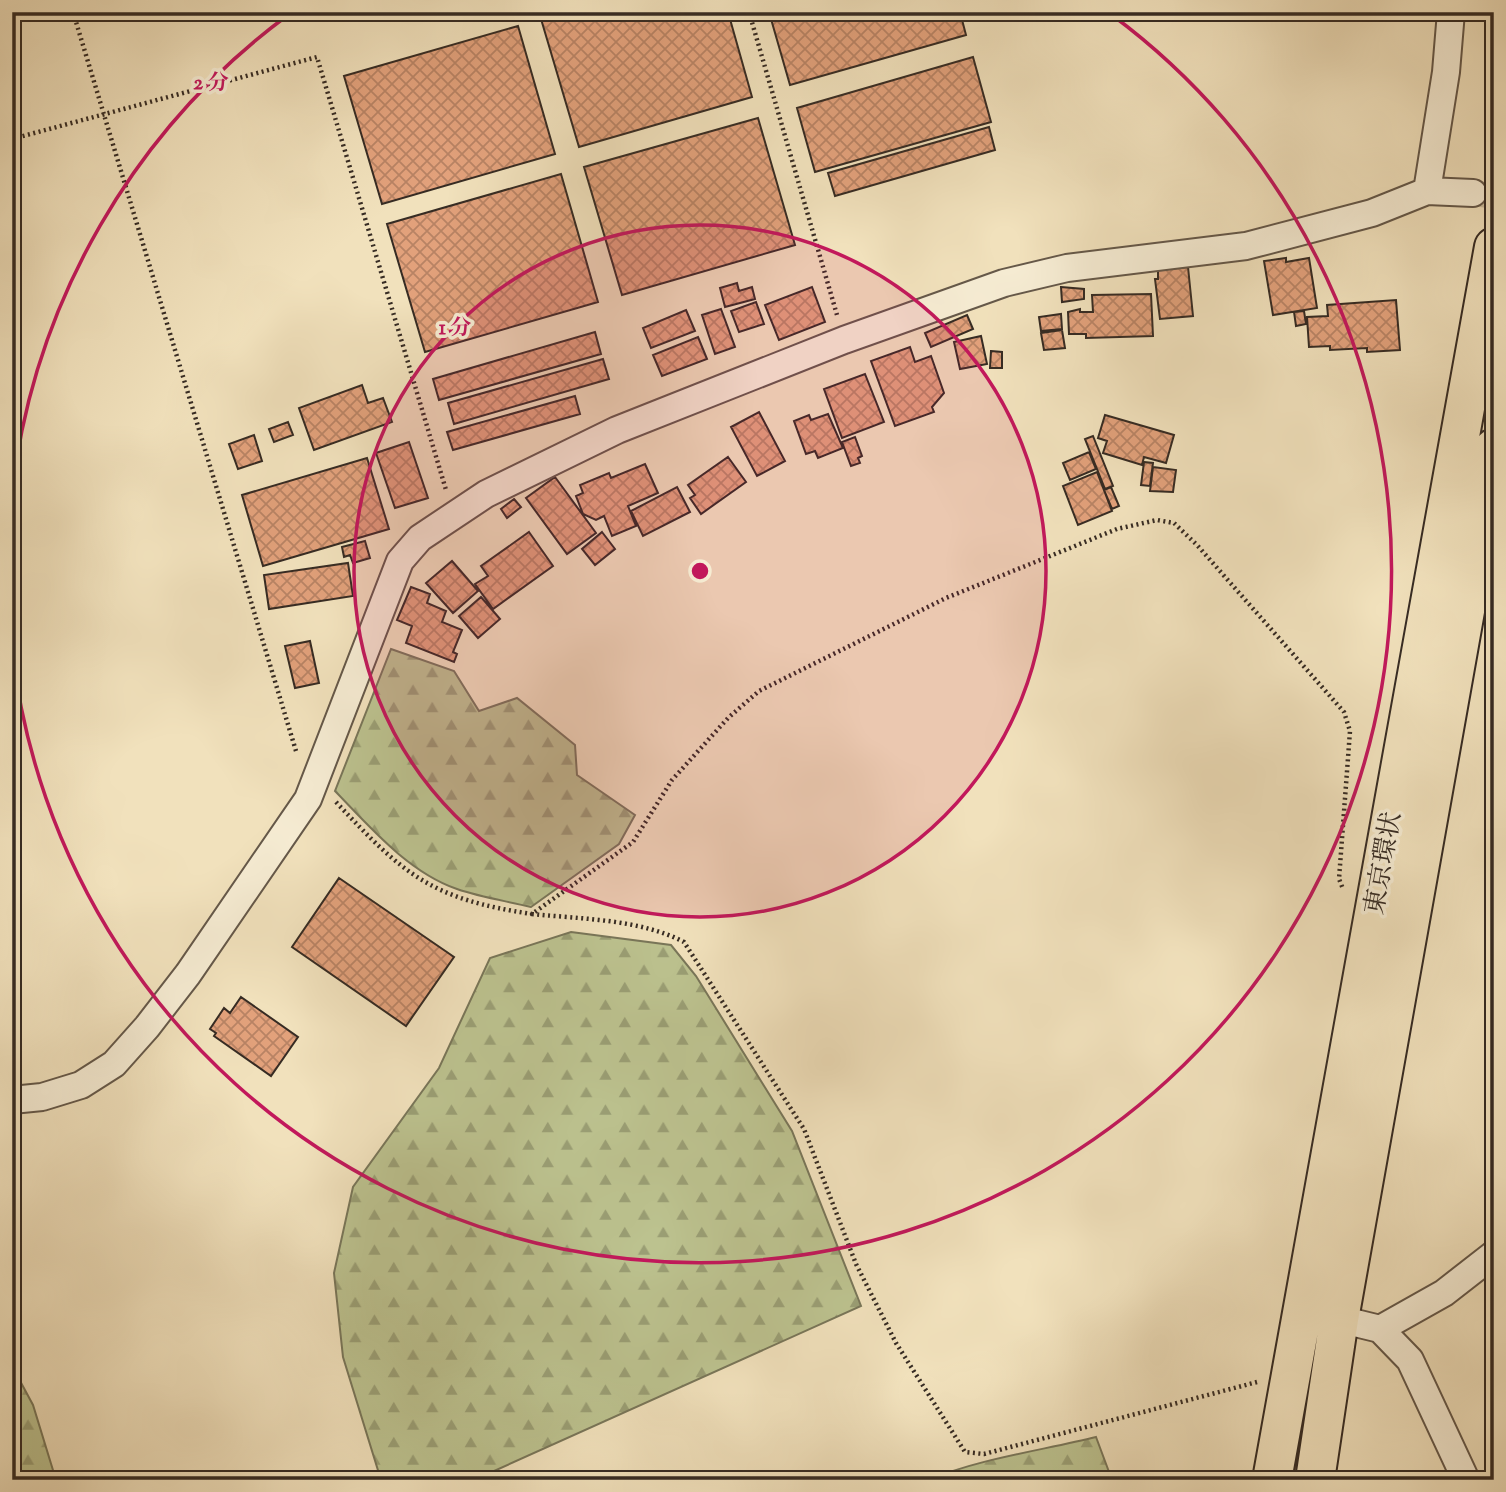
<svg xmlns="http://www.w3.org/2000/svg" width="1506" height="1492" viewBox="0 0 1506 1492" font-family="'Sorts Mill Goudy','Noto Serif JP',serif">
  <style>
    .forest { fill: url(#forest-firs); stroke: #797659; stroke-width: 2 }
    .building { fill: url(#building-cross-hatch); stroke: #362b23; stroke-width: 2 }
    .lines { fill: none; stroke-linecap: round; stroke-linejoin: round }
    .street-tunnel { stroke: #ccbd9d; stroke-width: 26; stroke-dasharray: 26 13; stroke-linecap: butt }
    .street-casing { stroke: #655849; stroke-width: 30 }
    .highway-casing { stroke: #362b23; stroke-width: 42 }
    .path { stroke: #362b23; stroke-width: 4.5; stroke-dasharray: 2 3.5; stroke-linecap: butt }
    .street { stroke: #f6ecd3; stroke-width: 26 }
    .highway { stroke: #f1e1bc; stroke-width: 38 }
    .ring { fill: none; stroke: #c2185b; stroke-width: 3.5 }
    .labels { text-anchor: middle; stroke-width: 7; stroke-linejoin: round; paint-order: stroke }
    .street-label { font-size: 26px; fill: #362b23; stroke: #f6ecd3 }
    .centre { fill: #c2185b; stroke: #f6ecd3; stroke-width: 3.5 }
    .ring-label { font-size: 21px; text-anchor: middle; font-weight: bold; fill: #c2185b; stroke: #f6ecd3; stroke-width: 7; stroke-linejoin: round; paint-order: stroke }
  </style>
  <defs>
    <pattern id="forest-firs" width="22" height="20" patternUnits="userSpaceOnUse" patternTransform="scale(1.75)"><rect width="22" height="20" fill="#bcc28f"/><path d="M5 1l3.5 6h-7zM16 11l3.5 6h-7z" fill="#9a9e74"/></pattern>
    <pattern id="building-cross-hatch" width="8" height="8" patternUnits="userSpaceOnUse" patternTransform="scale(1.75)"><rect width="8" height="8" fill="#e2a17b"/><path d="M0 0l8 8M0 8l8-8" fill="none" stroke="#b88364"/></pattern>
  </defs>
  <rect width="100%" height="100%" fill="#f1e1bc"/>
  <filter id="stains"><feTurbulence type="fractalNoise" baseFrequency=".00286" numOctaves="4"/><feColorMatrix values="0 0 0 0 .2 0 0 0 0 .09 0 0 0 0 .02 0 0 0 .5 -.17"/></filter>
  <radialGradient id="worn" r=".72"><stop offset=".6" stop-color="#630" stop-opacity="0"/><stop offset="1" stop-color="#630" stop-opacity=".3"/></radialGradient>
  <!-- forest -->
  <path class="forest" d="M391,649l63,22 25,40 38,-13 58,47 2,30 58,40 -16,29 -88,63c-25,-6 -51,-10 -74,-18 -49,-17 -87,-62 -122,-98z
    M571,932l100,13 25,31 96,155 69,175 -387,174h-93l-38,-123 -9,-84 19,-86 86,-119 51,-110z
    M12,1366l21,39 23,75h-44z
    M1096,1437l16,43h-183c48,-21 115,-30 167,-43z"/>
  <!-- building -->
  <path class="building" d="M566,12h162l24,85 -173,50 -38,-128z
    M769,12h191l6,23 -176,50z
    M518,26l37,128 -173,50 -38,-128z
    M973,57l18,65 -176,50 -18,-64z
    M758,118l37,127 -173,50 -38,-128z
    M989,127l6,23 -160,46 -7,-23z
    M561,174l37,128 -173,50 -38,-128z
    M1286,258v4l23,-4 8,50 -44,7 -9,-54z
    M1188,267l5,49 -33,3 -5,-40h3v-9z
    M737,283l2,8 13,-4 3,12 -30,8 -5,-19z
    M812,287l13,35 -46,18 -14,-35z
    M1061,287l23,2v10l-22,3z
    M1151,294l2,42 -67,2v-4h-17l-1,-22 12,-3v3h13l-1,-17z
    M1396,300l4,50 -33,2v-4l-37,2v-4l-21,1 -2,-30 21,-1 -1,-11z
    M756,302l8,22 -25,8 -8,-21z
    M721,309l14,38 -20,7 -13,-39z
    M686,310l9,21 -44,17 -8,-20z
    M1304,311l2,13 -10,2 -2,-14z
    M1061,314l1,15 -21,2 -2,-14z
    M967,315l6,14 -42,18 -6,-14z
    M1062,330l3,18 -21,2 -3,-17z
    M595,332l6,22 -162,46 -6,-21z
    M981,336l6,28 -27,5 -6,-27z
    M698,337l9,22 -45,17 -9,-21z
    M910,347l5,15 16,-6 13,37 -12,14 2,5 -39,14 -24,-65z
    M991,351l11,1v16h-12z
    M603,359l6,20 -155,45 -6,-21z
    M865,374l19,48 -42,16 -18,-49z
    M362,385l6,18 15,-5 9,24 -78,28 -15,-42z
    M575,396l5,18 -127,36 -6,-18z
    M759,412l26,49 -28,15 -26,-49z
    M828,414l15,34 -25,10 -3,-7 -9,3 -12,-33 15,-6 2,5z
    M1105,415l69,20 -8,28 -22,-6 -2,8 -39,-12 4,-12 -9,-3z
    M288,422l5,13 -19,7 -5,-13z
    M254,435l8,26 -24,8 -9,-25z
    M1093,436l20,50 -8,3 -20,-50z
    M855,437l7,19 -4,2 2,5 -9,3 -9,-24z
    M409,442l19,56 -33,10 -19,-55z
    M1089,452l7,17 -26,11 -7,-17z
    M728,457l18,25 -45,32 -11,-16 5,-3 -7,-10z
    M367,458l22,71 -126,37 -21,-71z
    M1144,462l9,1 -3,23 -9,-1z
    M645,464l13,29 -30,13 8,20 -24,10 -8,-20 -8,4 -13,-6 -7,-18 7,-3 -3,-8 29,-12 2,5z
    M1153,467l23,3 -3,22 -23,-1z
    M1097,472l15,39 -34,14 -15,-39z
    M555,477l41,56 -29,21 -41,-56z
    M677,487l13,25 -47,24 -12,-25z
    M1111,487l8,19 -7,3 -8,-19z
    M514,499l7,8 -14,11 -6,-9z
    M529,532l24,34 -60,43 -18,-25 13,-8 -7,-10z
    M602,532l13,17 -20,16 -13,-16z
    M365,541l5,17 -17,5 -3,-8 -6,2 -2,-10z
    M452,561l26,30 -25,22 -27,-30z
    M348,563l5,33 -84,13 -5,-34z
    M411,587l19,7 -3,9 19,8 -4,11 20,8 -9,22 4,2 -3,8 -48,-19 6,-17 -15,-6z
    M481,597l19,22 -22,19 -19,-22z
    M310,641l9,42 -24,5 -10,-42z
    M339,878l115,79 -48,69 -114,-79z
    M241,997l57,40 -27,39 -57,-40 2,-3 -6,-4 14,-21 6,5z"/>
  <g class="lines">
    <!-- street-tunnel -->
    <path class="street-tunnel" d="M1473,193l21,3"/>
    <defs>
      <path id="street" d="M1427,191l19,-119 5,-60
        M12,1100l30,-3 39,-12 33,-21 33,-37 41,-53 120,-175 92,-238 20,-23 66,-44 131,-64 227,-90 160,-57 63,-15 179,-22 126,-33 55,-22 46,2
        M1339,1319l41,10 30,31 56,120
        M1380,1329l64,-36 50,-39"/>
      <path id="highway" d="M1272,1480l222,-1233
        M1315,1480l24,-161 155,-871"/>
    </defs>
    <!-- street casing -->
    <use href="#street" class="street-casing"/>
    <!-- highway casing -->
    <use href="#highway" class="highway-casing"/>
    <!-- path -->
    <path class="path" d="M73,12l223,739
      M749,12l88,303
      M12,139l305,-82 129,433
      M336,802c68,73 95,97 196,112
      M1257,1382l-273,72 -19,-2 -69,-109 -40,-79 -52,-135 -120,-187c-44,-23 -103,-23 -152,-28l101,-72 39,-62 56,-62 31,-27 187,-93 171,-69 40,-9 17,3 23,22 147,167 6,19 -11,148 4,10
      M43,1473l1,7"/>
    <!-- street -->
    <use href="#street" class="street"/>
    <!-- highway -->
    <use href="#highway" class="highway"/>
  </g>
  <!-- distance rings -->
  <circle cx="700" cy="571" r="346" fill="#c2185b" fill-opacity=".12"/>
  <g class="ring">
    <circle cx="700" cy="571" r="346"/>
    <path d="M12 493A692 692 0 0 1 288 15M1112 15A692 692 0 1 1 12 649"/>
  </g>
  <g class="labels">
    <!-- street labels -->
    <g class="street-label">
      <text transform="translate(1382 863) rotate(-80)" y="9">東京環状</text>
    </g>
  </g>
  <circle cx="700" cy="571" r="10" class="centre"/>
  <g class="ring-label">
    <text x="211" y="89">2 分</text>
    <text x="455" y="334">1 分</text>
  </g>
  <!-- margin -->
  <rect width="1506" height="1492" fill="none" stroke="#f1e1bc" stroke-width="42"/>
  <rect x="14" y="14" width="1478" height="1464" fill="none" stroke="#362b23" stroke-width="3.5"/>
  <rect x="21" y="21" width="1464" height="1450" fill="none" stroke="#362b23" stroke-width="2"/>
  <rect width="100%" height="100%" filter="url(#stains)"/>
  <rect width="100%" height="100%" fill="url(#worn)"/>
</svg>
